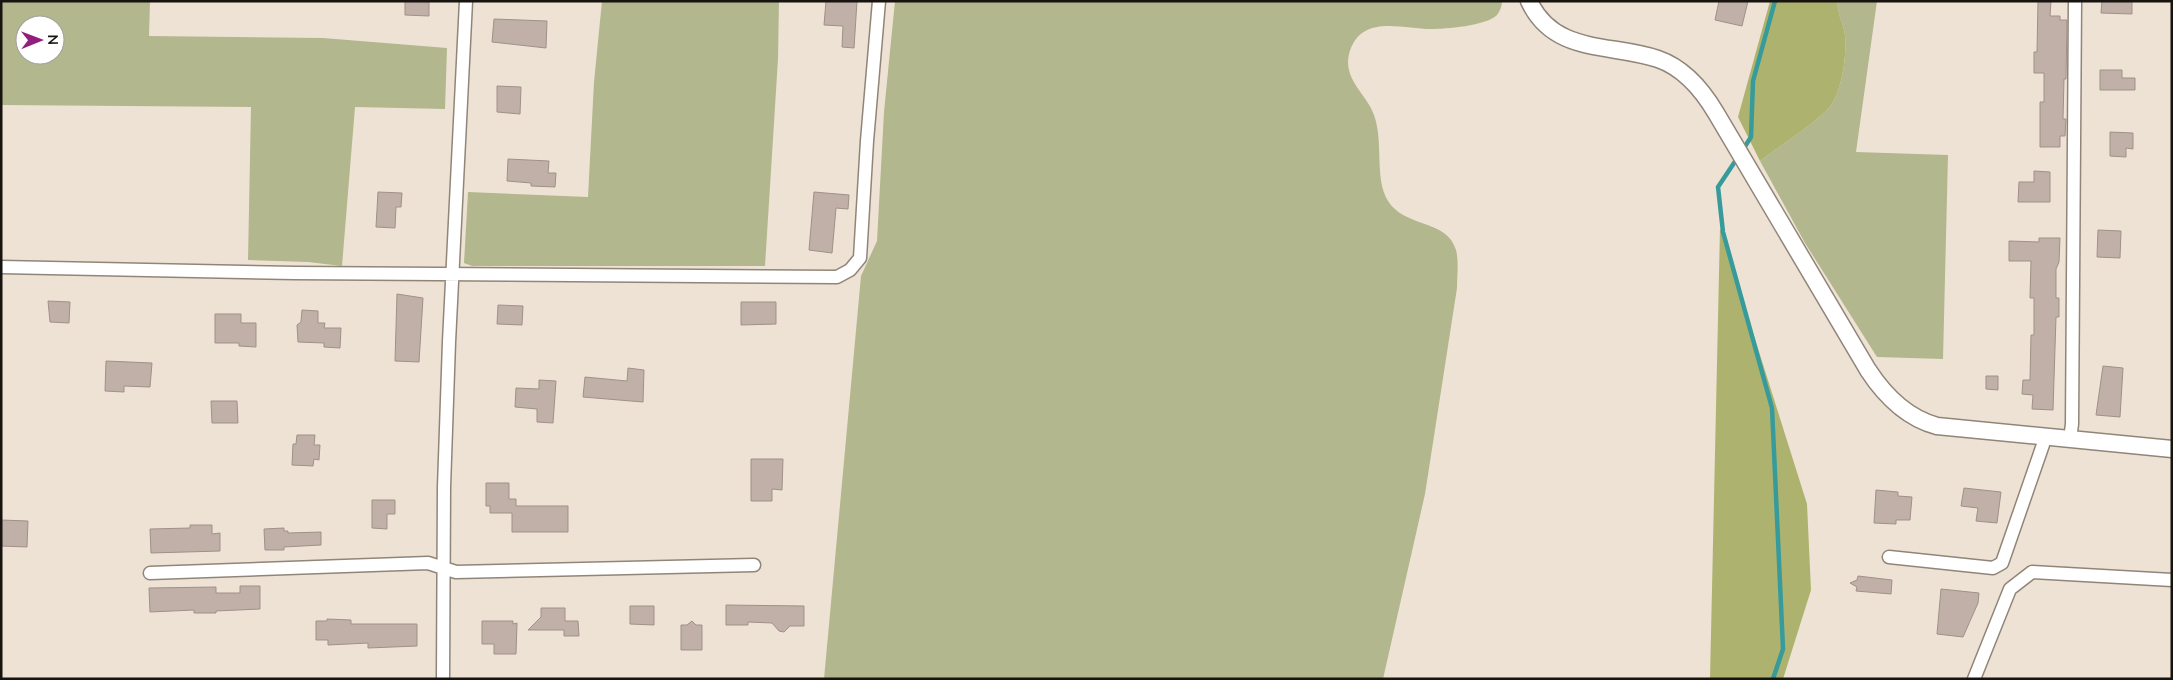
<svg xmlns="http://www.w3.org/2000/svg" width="2173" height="680" viewBox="0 0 2173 680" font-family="Mulish,sans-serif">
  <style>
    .green { fill: #b2b78d; fill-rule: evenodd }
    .forest { fill: #adb36f }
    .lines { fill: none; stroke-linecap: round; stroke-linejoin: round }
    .stream { stroke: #379b9b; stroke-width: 4.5 }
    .building { fill: #c0b0a7; stroke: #a09188 }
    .minor-casing { stroke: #908579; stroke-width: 15 }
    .tertiary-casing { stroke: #908579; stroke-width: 19 }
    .minor { stroke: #fff; stroke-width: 12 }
    .tertiary { stroke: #fff; stroke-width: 16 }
  </style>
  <rect width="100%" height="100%" fill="#eee2d4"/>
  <!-- green -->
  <path class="green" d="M1,1h149l-1,35 174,2 124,10 -2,61 -90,-2 -13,159 -34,-4 -60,-2 3,-153 -250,-2zM25,25h30v30h-30z
    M602,1h177l-1,58 -13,207h-293l-8,-3 4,-71 120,5 6,-115z
    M895,1h607c0,5 -2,10 -5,14 -11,11 -52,14 -66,14 -29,0 -71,-16 -82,25 -6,26 18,40 25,61 10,28 0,63 14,86 17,27 59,18 68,49 3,12 1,25 1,38l-32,206 -42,185h-559l37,-403 16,-35 7,-129z
    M1838,1h39l-21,151 92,3 -5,204 -66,-2 -72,-114 -45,-82c20,-15 51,-35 68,-52 14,-15 19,-54 17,-74 -1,-12 -9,-22 -7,-34z"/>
  <!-- forest -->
  <path class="forest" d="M1770,1h68c-2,12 6,22 7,34 2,20 -3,59 -17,74 -17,17 -48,37 -68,52l-22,-44z
    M1720,228l87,276 4,86 -28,89h-73z"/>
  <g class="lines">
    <!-- stream -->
    <path class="stream" d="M1742,151l9,-14 2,-56 22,-80
      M1738,157l-20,30 5,45 49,176 11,241 -10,30"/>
  </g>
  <!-- building -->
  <path class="building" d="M405,1l24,1v14l-24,-1z
    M826,1h31l-3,47 -12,-1 1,-21 -19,-1z
    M1719,1h29l-6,25 -27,-6z
    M2038,1h13l-1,15h10v4h7l-1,59h-2l-1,40h3l-1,17h-5v11h-20v-45h4v-29h-10v-21h3z
    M2102,1h30v13l-31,-1z
    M494,19l53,2 -1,27 -54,-6z
    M2100,70h22v8h13v12h-35z
    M497,86l24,1 -1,27 -23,-2z
    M2110,132l23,1v16l-7,-1v9l-16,-1z
    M508,159l41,2 -1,12h8l-1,14 -24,-1v-3l-24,-2z
    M2034,171l16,1v30h-32l1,-20h15z
    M378,192l24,1 -1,14h-5l-1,21 -19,-1z
    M814,192l35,3 -1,14 -12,-1 -4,45 -23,-3z
    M2098,230l23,1 -1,27 -23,-1z
    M2039,238h21l-1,24 -3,7v29h3v19h-3l-3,93 -21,-1 1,-14 -11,-1 1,-14h7l1,-45h3v-37h-4l1,-37h-22v-20l30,1z
    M397,294l26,4 -4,64 -24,-1z
    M48,301l22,1 -1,21 -19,-1z
    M741,302h35v22l-35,1z
    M498,305l25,1 -1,19 -25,-1z
    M302,310l16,1v12h7l-1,5h17l-1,20 -16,-1v-4l-26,-1 -1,-17 4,-3z
    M215,314h26v9h15v24l-17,-1v-3h-24z
    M106,361l46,2 -2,24 -26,-1v6l-19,-1z
    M2103,366l20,2 -3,49 -24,-2z
    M628,368l16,2 -1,32 -60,-5 2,-20 42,4z
    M1986,376h12v14l-12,-1z
    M539,380l17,1 -3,42 -16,-1v-13l-22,-2 1,-19 23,1z
    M211,401h26l1,22h-26z
    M297,435h18l-1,10h6l-1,15 -5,-1 -1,7 -21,-1 1,-21h3z
    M751,459h32l-1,31 -10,-1v12h-21z
    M486,483h23v16h7v7h52v26h-56v-19h-22v-7h-4z
    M1964,488l37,4 -4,31 -21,-2 2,-13 -17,-2z
    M1876,490l22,2v4l14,1 -2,23h-14v4l-22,-1z
    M372,500h23v14h-8v15l-15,-1z
    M1,520l27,1 -1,26 -26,-1z
    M190,525h22v9l8,-1v18l-69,2 -1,-24 40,-1z
    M284,528v3h4v2l33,-1v13l-37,2v3h-19l-1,-21z
    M1858,576l34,4 -1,14 -35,-3 1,-4 -7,-4 7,-3z
    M240,586h20v23l-44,2v2h-22v-3l-44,2 -1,-24 67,-1v6h24z
    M1941,589l38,4 -1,10 -15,34 -26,-3z
    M726,605l78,1v20h-14l-6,6 -5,-1 -7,-8 -24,-1v3h-22z
    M630,606h24v19l-24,-1z
    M541,608h24v13h13l1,15h-15v-6h-36l13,-13z
    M327,619l24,1v4h66v22l-49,2v-5l-40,2v-5h-12v-19h11z
    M482,621h31v3l4,-1 -1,31h-22v-10h-12z
    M692,621l4,4h6v25h-21v-25h6z"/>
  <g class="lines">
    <defs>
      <path id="minor" d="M1,267l294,6 542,4 13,-7 10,-12 7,-117 12,-140
        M2070,439l2,-15 3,-423
        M1889,557l104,11 9,-5 44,-127
        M150,573l278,-10 28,9 298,-7
        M443,679l1,-192 5,-145 17,-341
        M1974,679l36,-90 22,-17 140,8"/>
      <path id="tertiary" d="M1529,1c25,54 82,42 129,58 26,9 45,32 58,54l152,257c17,26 39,48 69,56l235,23"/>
    </defs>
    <!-- minor casing -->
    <use href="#minor" class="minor-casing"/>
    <!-- tertiary casing -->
    <use href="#tertiary" class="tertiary-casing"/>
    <!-- minor -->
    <use href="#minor" class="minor"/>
    <!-- tertiary -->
    <use href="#tertiary" class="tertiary"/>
  </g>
  <!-- border -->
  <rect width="2173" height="680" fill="none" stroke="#17130e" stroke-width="5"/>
  <!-- north arrow -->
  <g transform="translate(40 40) rotate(89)"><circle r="24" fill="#ffffff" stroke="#a2a19f"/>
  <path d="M0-4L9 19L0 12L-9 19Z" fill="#921f7e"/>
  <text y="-8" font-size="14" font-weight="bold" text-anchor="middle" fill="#17130e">N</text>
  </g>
</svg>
